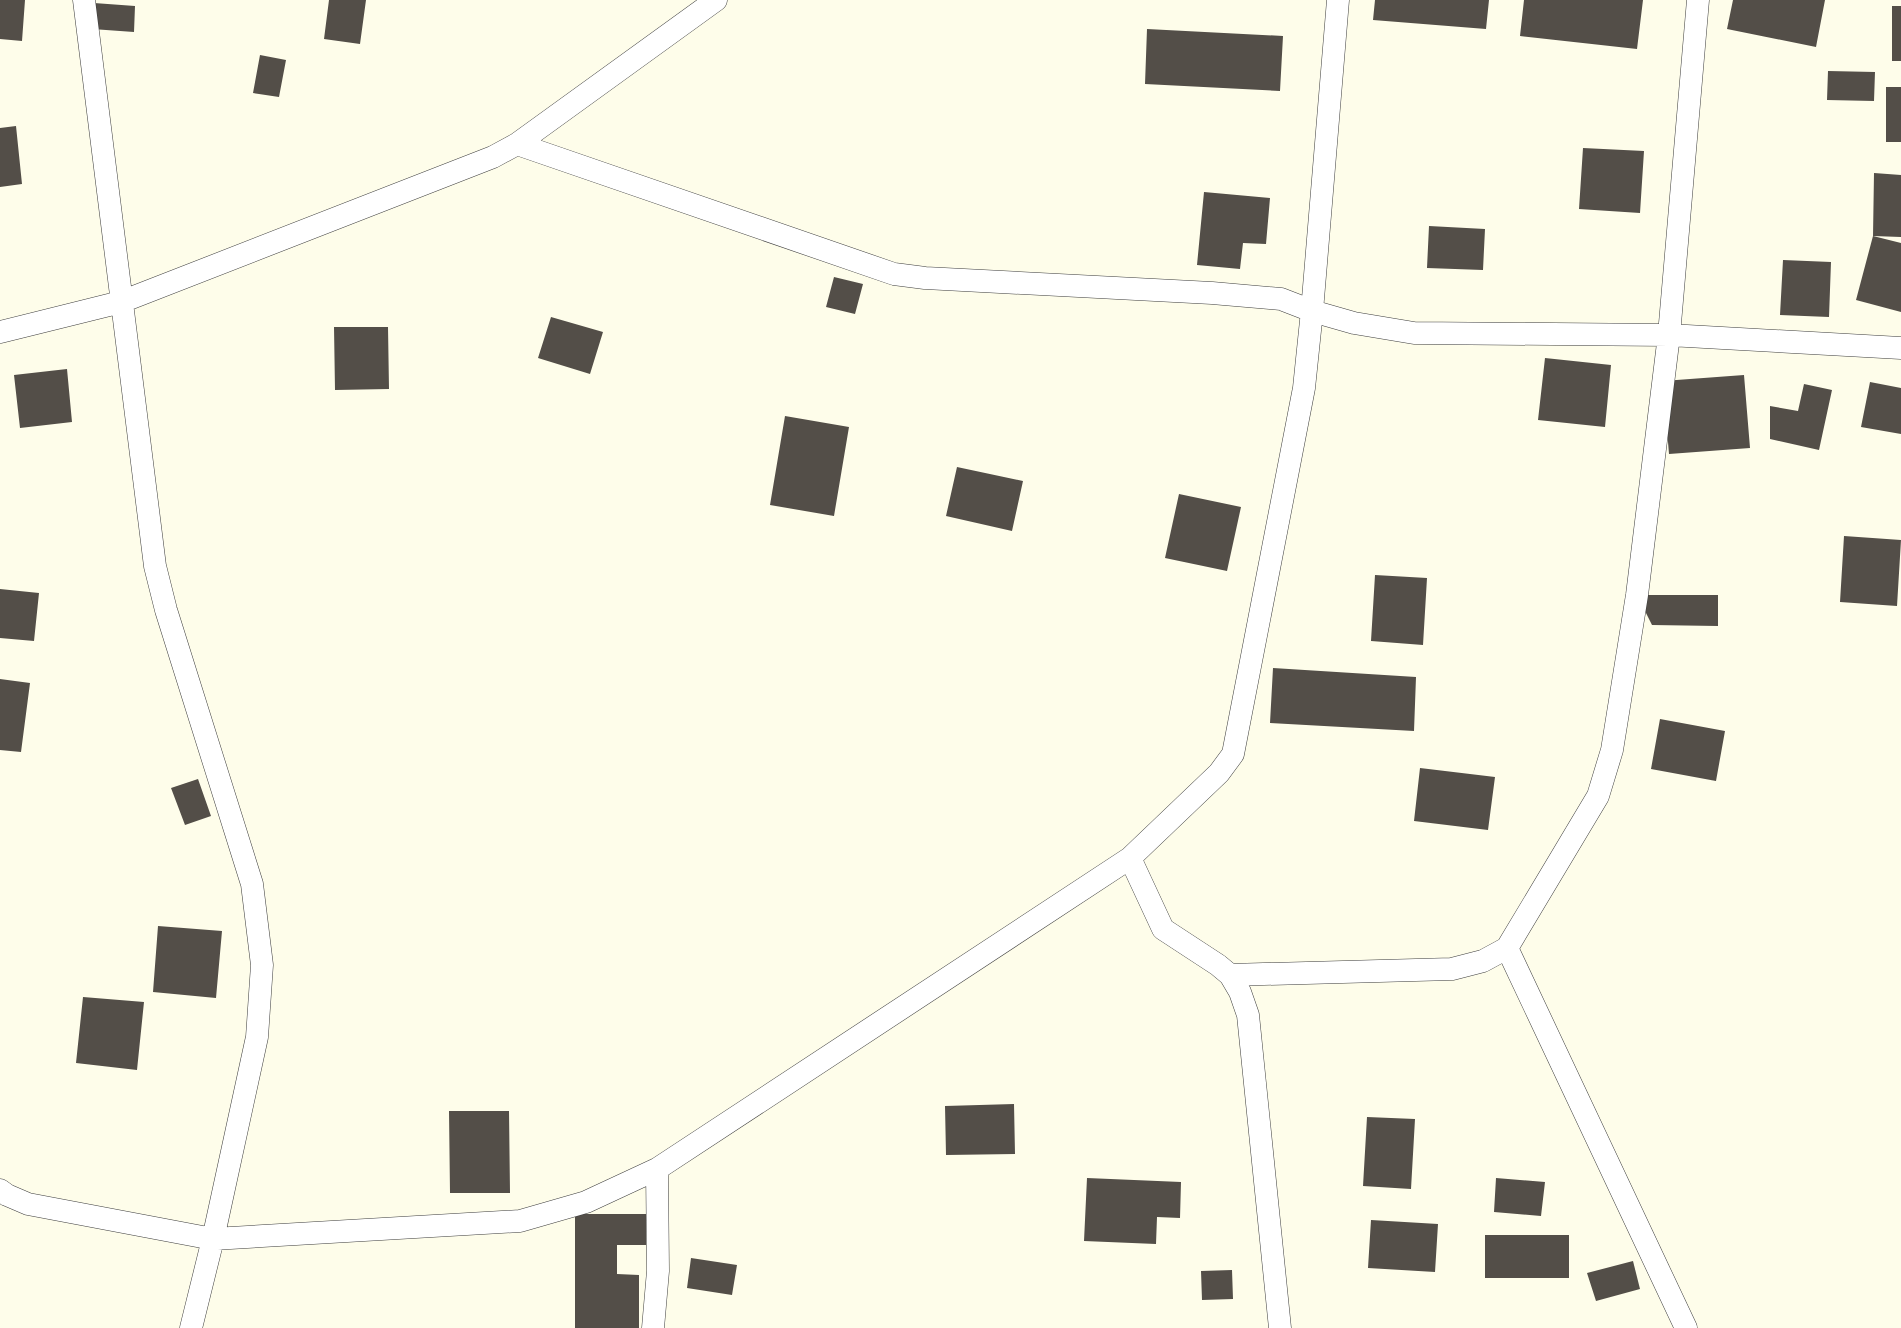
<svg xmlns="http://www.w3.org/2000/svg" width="1901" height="1328" viewBox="0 0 1901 1328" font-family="'PT Serif',serif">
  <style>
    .building { fill: #534e48 }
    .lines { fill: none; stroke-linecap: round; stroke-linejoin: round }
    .minor-casing { stroke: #3e3e3e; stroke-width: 23 }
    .minor { stroke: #fff; stroke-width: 22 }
  </style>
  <rect width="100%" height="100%" fill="#fefdea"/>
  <!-- building -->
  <path class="building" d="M0,0h25l-3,41 -22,-2z
    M329,0h37l-6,44 -36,-5z
    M1375,0h114l-3,29 -113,-9z
    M1524,0h119l-6,49 -117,-13z
    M1733,0h92l-9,47 -89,-18z
    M94,3l41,3 -1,26 -42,-3z
    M1892,6h9v55h-9z
    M1147,29l136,7 -3,55 -135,-7z
    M260,55l26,5 -7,37 -26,-4z
    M1828,71l47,1 -1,29 -47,-1z
    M1886,87h15v55h-15z
    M16,126l6,58 -22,3v-59z
    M1583,148l61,3 -4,62 -61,-4z
    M1874,173l27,2v62l-28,-1z
    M1204,192l66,6 -4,46 -23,-1 -3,26 -43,-4z
    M1429,226l56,3 -2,41 -56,-2z
    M1873,236l28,7v69l-45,-12z
    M1783,260l48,2 -2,55 -49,-2z
    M834,277l29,7 -8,30 -29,-7z
    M551,317l52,15 -13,42 -52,-16z
    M334,327h54l1,62 -54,1z
    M1545,358l66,7 -6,62 -67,-7z
    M67,369l5,53 -52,6 -6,-53z
    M1744,375l6,73 -81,6 -6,-73z
    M1870,382l31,6v46l-40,-7z
    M1804,384l28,6 -13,60 -49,-11v-33l28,5z
    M785,416l64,11 -15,89 -64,-11z
    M957,467l66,14 -11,50 -66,-15z
    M1179,494l62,13 -14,64 -62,-13z
    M1844,536l57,4 -4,66 -57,-4z
    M1375,575l52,3 -4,67 -52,-4z
    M0,589l39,4 -5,48 -34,-3z
    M1637,595h81v31l-66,-1z
    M1273,668l143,9 -2,54 -144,-8z
    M0,679l30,4 -9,69 -21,-2z
    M1660,719l65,12 -9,50 -65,-12z
    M1420,768l75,9 -7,53 -74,-9z
    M198,779l13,37 -26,9 -14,-37z
    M158,926l64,5 -6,67 -63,-6z
    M83,997l61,5 -7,68 -61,-7z
    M1014,1104l1,50 -69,1 -1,-49z
    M449,1111h60l1,82h-60z
    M1367,1117l48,2 -4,70 -48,-3z
    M1087,1178l94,4 -1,36 -23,-1 -1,27 -72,-3z
    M1496,1178l49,4 -4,34 -47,-4z
    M575,1214h71v31h-29v29l22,1v53h-64z
    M1371,1220l67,4 -3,48 -67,-4z
    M1485,1235h84v43h-84z
    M691,1258l46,7 -5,30 -45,-7z
    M1633,1261l7,28 -44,12 -9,-28z
    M1232,1270l1,29 -31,1 -1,-29z"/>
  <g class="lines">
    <defs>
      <path id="minor" d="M84,0l71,566 11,44 86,274 10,81 -5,72 -44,202 -22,89
        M517,144l377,130 31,4 287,15 69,6 31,12 42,12 60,10 255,2 232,13
        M0,332l121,-30 372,-145 24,-13 199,-144
        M1130,858l33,71 55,36 12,10 10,17 8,23 32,313
        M1507,948l179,380
        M1230,975l222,-6 31,-8 24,-13 91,-152 14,-46 25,-155 32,-260 29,-335
        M0,1190l7,5 21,9 185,35 307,-18 66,-19 71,-33 473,-311 89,-85 14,-19 71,-366 8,-77 26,-311
        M653,1328l5,-57 -1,-102"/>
    </defs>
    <!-- minor casing -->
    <use href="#minor" class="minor-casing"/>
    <!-- minor -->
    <use href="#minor" class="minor"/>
  </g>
</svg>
